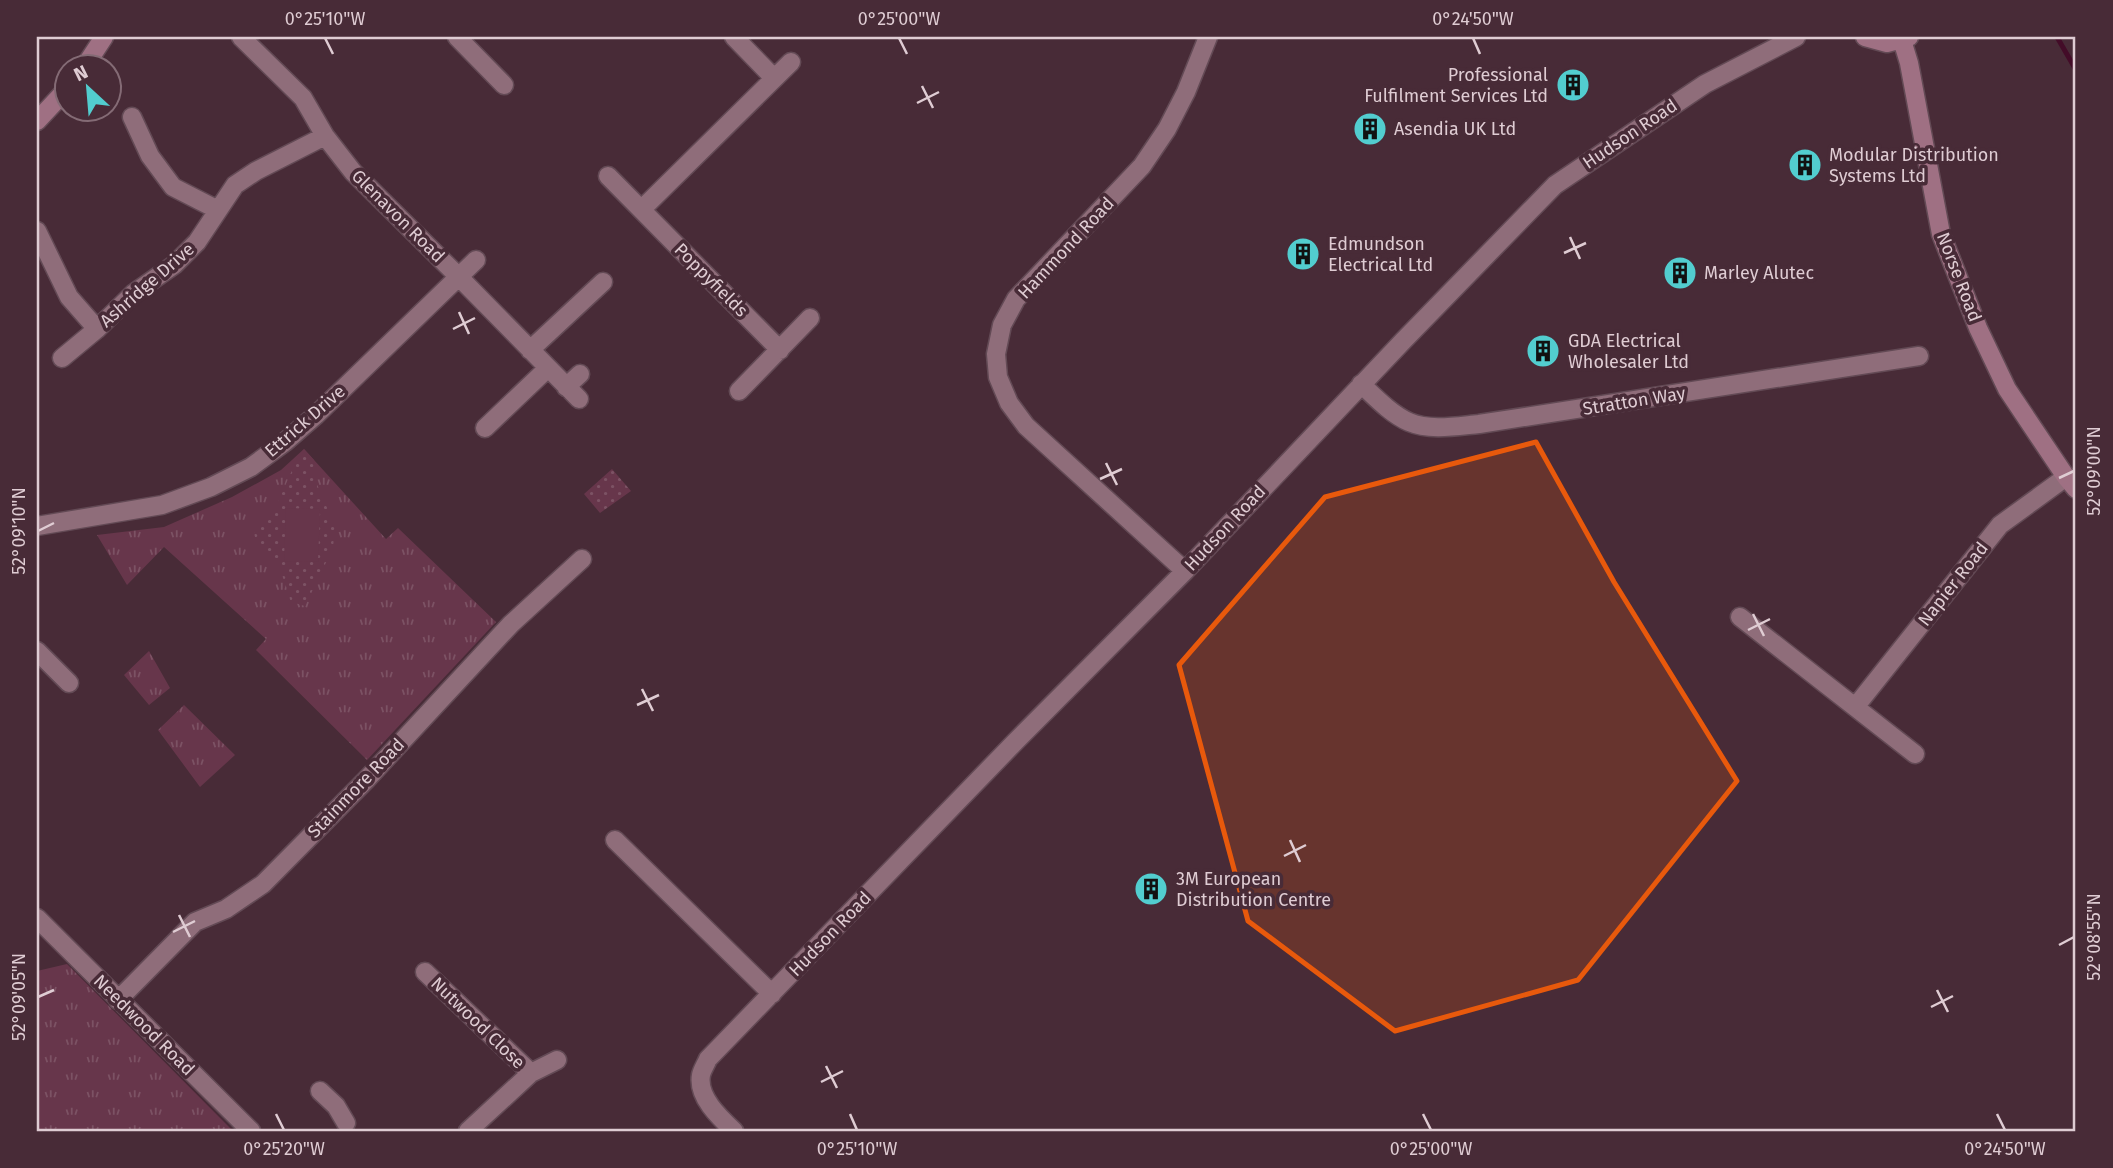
<svg xmlns="http://www.w3.org/2000/svg" width="2113" height="1168" viewBox="0 0 2113 1168" font-family="'Fira Sans',sans-serif">
  <style>
    .grass { fill: url(#grass-tufts) }
    .park { fill: url(#park-dots) }
    .garden { fill: #67364b }
    .lines { fill: none; stroke-linecap: round; stroke-linejoin: round }
    .stream { stroke: #430c28; stroke-width: 5 }
    .street-casing { stroke: #634a55; stroke-width: 21 }
    .secondary-casing { stroke: #634a55; stroke-width: 21 }
    .street { stroke: #8f6d7a; stroke-width: 18 }
    .secondary { stroke: #9f7083; stroke-width: 18 }
    .marked { fill: #e8590c; fill-opacity: 0.2; stroke: #e8590c; stroke-width: 5; stroke-linejoin: round }
    .ticks { fill: none; stroke: #dfccd3; stroke-width: 2.5 }
    .labels { text-anchor: middle; stroke-width: 7; stroke-linejoin: round; paint-order: stroke }
    .poi-label { font-size: 18px; fill: #dfccd3; stroke: #482b37; text-anchor: start }
    .street-label { font-size: 18px; fill: #dfccd3; stroke: #482b37 }
    .neatline { fill: none; stroke: #dfccd3; stroke-width: 2.5 }
    .ticks-label { font-size: 18px; text-anchor: middle; fill: #dfccd3 }
  </style>
  <defs>
    <pattern id="grass-tufts" width="24" height="20" patternUnits="userSpaceOnUse" patternTransform="scale(1.75)"><rect width="24" height="20" fill="#67364b"/><path d="M3 7l-1-3M5 7V3M7 7l1-3M15 17l-1-3M17 17v-4M19 17l1-3" fill="none" stroke="#7c5264"/></pattern>
    <pattern id="park-dots" width="8" height="8" patternUnits="userSpaceOnUse" patternTransform="scale(1.75)"><rect width="8" height="8" fill="#67364b"/><path d="M2 2h.1M6 6h.1" fill="none" stroke="#7c5264" stroke-width="1.8" stroke-linecap="round"/></pattern>
  </defs>
  <rect width="100%" height="100%" fill="#482b37"/>
  <!-- grass -->
  <path class="grass" d="M304,449l82,90 12,-11 98,94 -129,138 -111,-110 10,-11 -102,-92 -37,38 -30,-50 67,-8 68,-30 49,-27z
    M149,651l21,37 -21,17 -25,-30z
    M184,705l51,50 -35,32 -42,-57z
    M67,964l166,167h-196v-160z"/>
  <!-- park -->
  <path class="park" d="M304,449l10,11 4,27 17,39 -2,22 -28,58 -14,-4c-7,-22 -12,-46 -34,-58l-3,-11 19,-20 25,-56z
    M612,469l19,22 -31,22 -16,-19z"/>
  <!-- garden -->
  <path class="garden" d="M286,508l34,1 -2,53 -34,-1z"/>
  <g class="lines">
    <!-- stream -->
    <path class="stream" d="M2057,37l19,33"/>
    <defs>
      <path id="street" d="M241,37l62,61 22,38 28,36 105,104 121,123
        M457,37l47,48
        M734,37l40,41
        M132,117l18,39 23,31 45,23
        M608,176l172,174
        M642,209l149,-147
        M37,231l32,66 28,32
        M530,350l73,-68
        M62,358l35,-29 37,-36 40,-28 23,-23 38,-57 21,-14 69,-35
        M1361,384c14,13 30,30 48,38 21,9 48,4 70,2l440,-68
        M566,387l14,-13
        M739,391l71,-73
        M485,428l63,-60
        M37,526l125,-21 49,-18 40,-20 34,-25 31,-27 160,-155
        M1185,571l-159,-145 -17,-23 -11,-26 -2,-23 6,-29 14,-26 126,-133 25,-37 19,-37 22,-55
        M1740,617l175,137
        M37,651l32,32
        M1856,706l144,-181 66,-48
        M615,840l157,154
        M37,918l214,213
        M425,972l106,101 -63,58
        M118,1000l77,-78 31,-13 37,-25 103,-104 145,-156 71,-65
        M531,1073l26,-13
        M320,1091l16,15 10,17
        M734,1131c-14,-13 -37,-34 -33,-56 1,-5 5,-11 7,-16l307,-317 170,-171 218,-230 152,-156 150,-101 91,-47"/>
      <path id="secondary" d="M1865,37l22,6 22,-6
        M1902,40l7,23 32,171 37,94 29,61 59,88 10,12
        M85,66l19,-29
        M37,121l29,-31"/>
    </defs>
    <!-- street casing -->
    <use href="#street" class="street-casing"/>
    <!-- secondary casing -->
    <use href="#secondary" class="secondary-casing"/>
    <!-- street -->
    <use href="#street" class="street"/>
    <!-- secondary -->
    <use href="#secondary" class="secondary"/>
  </g>
  <!-- marked area -->
  <path class="marked" d="M1536,442l78,140 123,199 -159,199 -183,51 -147,-110 -69,-256 146,-168z"/>
  <!-- ticks -->
  <path class="ticks" d="M325,38l8,16M899,38l8,16M1473,38l7,16M922,86l11,22M917,103l22,-11M1570,237l10,22M1564,253l22,-10M459,312l10,22M453,329l22,-11M1106,463l11,22M2059,478l15,-7M1100,479l22,-10M38,531l16,-8M1753,614l11,22M1748,630l22,-11M642,689l11,22M637,705l22,-10M1290,840l10,22M1284,856l22,-11M179,915l11,22M173,932l22,-11M2059,945l15,-8M1937,990l11,22M38,997l16,-7M1931,1007l22,-11M826,1066l11,22M821,1082l22,-11M276,1114l8,16M850,1114l7,16M1423,1114l8,16M1997,1114l8,16"/>
  <!-- icons -->
  <defs>
    <symbol id="building-disc" viewBox="-11 -11 22 22"><circle r="9.5" fill="#52cdcf" stroke="#482b37"/><path d="M-4-6H4V6H1V3H-1V6H-4ZM-2.5-4.3h1.7v1.8h-1.7ZM.8-4.3h1.7v1.8H.8ZM-2.5-1h1.7V.8h-1.7ZM.8-1h1.7V.8H.8Z" fill="#111"/></symbol>
  </defs>
  <g fill-rule="evenodd">
    <use href="#building-disc" x="1554" y="66" width="38" height="38"/>
    <use href="#building-disc" x="1351" y="110" width="38" height="38"/>
    <use href="#building-disc" x="1786" y="146" width="38" height="38"/>
    <use href="#building-disc" x="1284" y="235" width="38" height="38"/>
    <use href="#building-disc" x="1661" y="254" width="38" height="38"/>
    <use href="#building-disc" x="1524" y="332" width="38" height="38"/>
    <use href="#building-disc" x="1132" y="870" width="38" height="38"/>
  </g>
  <g class="labels">
    <!-- poi labels -->
    <g class="poi-label">
      <text x="1548" y="81" text-anchor="end">Professional<tspan x="1548" dy="21">Fulfilment Services Ltd</tspan></text>
      <text x="1394" y="135">Asendia UK Ltd</text>
      <text x="1829" y="161">Modular Distribution<tspan x="1829" dy="21">Systems Ltd</tspan></text>
      <text x="1328" y="250">Edmundson<tspan x="1328" dy="21">Electrical Ltd</tspan></text>
      <text x="1704" y="279">Marley Alutec</text>
      <text x="1568" y="347">GDA Electrical<tspan x="1568" dy="21">Wholesaler Ltd</tspan></text>
      <text x="1176" y="885">3M European<tspan x="1176" dy="21">Distribution Centre</tspan></text>
    </g>
    <!-- street labels -->
    <g class="street-label">
      <text transform="translate(1630 134) rotate(-34)" y="6">Hudson Road</text>
      <text transform="translate(398 216) rotate(45)" y="6">Glenavon Road</text>
      <text transform="translate(1066 248) rotate(-47)" y="6">Hammond Road</text>
      <text transform="translate(1959 277) rotate(69)" y="6">Norse Road</text>
      <text transform="translate(711 280) rotate(45)" y="6">Poppyfields</text>
      <text transform="translate(147 285) rotate(-41)" y="6">Ashridge Drive</text>
      <text transform="translate(1634 401) rotate(-9)" y="6">Stratton Way</text>
      <text transform="translate(305 421) rotate(-41)" y="6">Ettrick Drive</text>
      <text transform="translate(1225 528) rotate(-47)" y="6">Hudson Road</text>
      <text transform="translate(1953 584) rotate(-52)" y="6">Napier Road</text>
      <text transform="translate(356 788) rotate(-46)" y="6">Stainmore Road</text>
      <text transform="translate(830 934) rotate(-46)" y="6">Hudson Road</text>
      <text transform="translate(478 1023) rotate(44)" y="6">Nutwood Close</text>
      <text transform="translate(144 1025) rotate(45)" y="6">Needwood Road</text>
    </g>
  </g>
  <!-- border -->
  <rect width="2113" height="1168" fill="none" stroke="#482b37" stroke-width="77"/>
  <!-- north arrow -->
  <g transform="translate(88 88) rotate(334)"><circle r="33" fill="#482b37" stroke="#846b75" stroke-width="2"/>
  <path d="M0-5L12 26L0 18L-12 26Z" fill="#52cdcf"/>
  <text y="-10" font-size="19" font-weight="bold" text-anchor="middle" fill="#dfccd3">N</text>
  </g>
  <rect x="38" y="38" width="2036" height="1092" class="neatline"/>
  <g class="ticks-label">
    <text x="325" y="25">0°25'10"W</text>
    <text x="899" y="25">0°25'00"W</text>
    <text x="1473" y="25">0°24'50"W</text>
    <text transform="translate(2094 471) rotate(-90)" y="6">52°09'00"N</text>
    <text transform="translate(19 531) rotate(-90)" y="6">52°09'10"N</text>
    <text transform="translate(2094 937) rotate(-90)" y="6">52°08'55"N</text>
    <text transform="translate(19 997) rotate(-90)" y="6">52°09'05"N</text>
    <text x="284" y="1155">0°25'20"W</text>
    <text x="857" y="1155">0°25'10"W</text>
    <text x="1431" y="1155">0°25'00"W</text>
    <text x="2005" y="1155">0°24'50"W</text>
  </g>
</svg>
